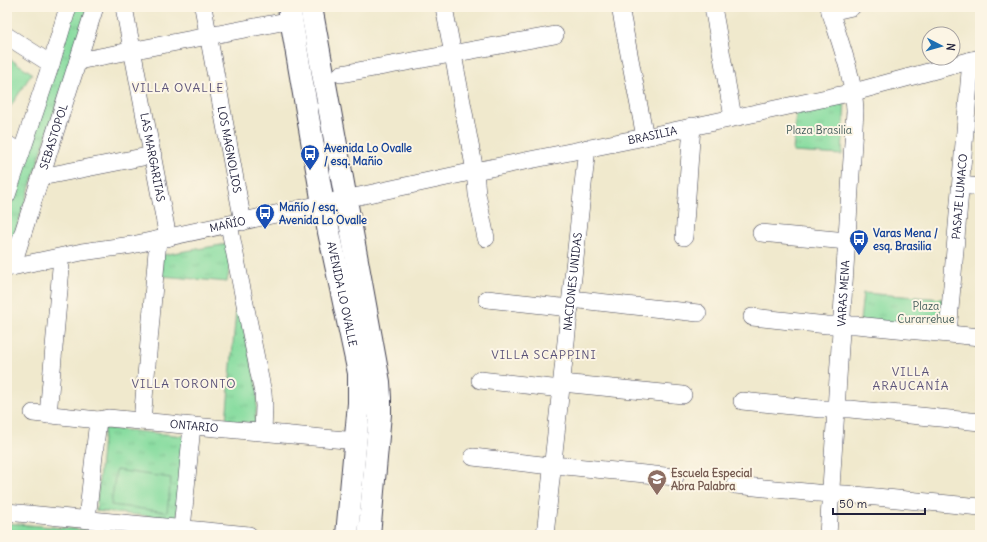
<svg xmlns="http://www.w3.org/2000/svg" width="987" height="542" viewBox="0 0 987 542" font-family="Delius,sans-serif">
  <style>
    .grass { fill: url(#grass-tufts); stroke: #547f6d }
    .garden { fill: #86dc9f; stroke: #547f6d }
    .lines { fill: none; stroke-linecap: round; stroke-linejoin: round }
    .minor-casing { stroke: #414051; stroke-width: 18 }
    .major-casing { stroke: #414051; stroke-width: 24 }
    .minor { stroke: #fff; stroke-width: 17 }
    .major { stroke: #fff; stroke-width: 22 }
    .labels { text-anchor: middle; stroke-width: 4; stroke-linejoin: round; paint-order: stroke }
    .park-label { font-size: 11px; fill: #405a59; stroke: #fcf5e5 }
    .street-label { font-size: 11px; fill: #22223b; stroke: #fcf5e5 }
    .transit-label { font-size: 11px; font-weight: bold; fill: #164399; stroke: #fcf5e5; text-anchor: start }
    .education-label { font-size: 11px; font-weight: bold; fill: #785e54; stroke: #fcf5e5; text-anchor: start }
    .neighbourhood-label { font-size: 12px; letter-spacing: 1px; fill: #5b5379; stroke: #fcf5e5 }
  </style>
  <defs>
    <pattern id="grass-tufts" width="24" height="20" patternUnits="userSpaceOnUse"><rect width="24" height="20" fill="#86dc9f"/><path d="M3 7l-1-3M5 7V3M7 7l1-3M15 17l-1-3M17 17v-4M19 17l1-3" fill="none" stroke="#73bc8a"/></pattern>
  </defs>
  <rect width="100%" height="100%" fill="#fcf5e5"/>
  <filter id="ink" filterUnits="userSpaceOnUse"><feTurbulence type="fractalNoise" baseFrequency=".025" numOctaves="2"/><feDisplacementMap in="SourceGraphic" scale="8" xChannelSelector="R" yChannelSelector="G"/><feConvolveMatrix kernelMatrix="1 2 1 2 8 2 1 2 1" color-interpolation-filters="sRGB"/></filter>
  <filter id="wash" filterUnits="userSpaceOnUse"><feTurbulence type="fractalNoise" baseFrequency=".012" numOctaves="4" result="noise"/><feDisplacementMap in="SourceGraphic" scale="16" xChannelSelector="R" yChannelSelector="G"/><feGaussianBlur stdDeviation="0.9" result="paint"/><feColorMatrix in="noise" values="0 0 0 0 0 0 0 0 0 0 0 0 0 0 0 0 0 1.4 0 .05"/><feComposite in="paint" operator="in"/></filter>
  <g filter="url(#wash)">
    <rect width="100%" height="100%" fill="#f0e9cd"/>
    <!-- grass -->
    <path class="grass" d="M75,7h13l-81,251v-40z
      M845,100l-3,55 -49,-3 3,-42z
      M227,244l3,22 -3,16 -65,-6v-21z
      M863,293l79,6 -2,29 -80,-7z
      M237,300l21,92 -3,31 -29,-2z
      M104,428l81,8 -8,83 -81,-8z
      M7,523l134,12h-134z"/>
    <!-- garden -->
    <path class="garden" d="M7,57l25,16 -25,39z
      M116,470l55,8 -4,34 -56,-7z"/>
  </g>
  <g filter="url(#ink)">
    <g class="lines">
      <defs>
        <g id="minor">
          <path id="s1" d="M124,7l44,231"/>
          <path id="s2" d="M203,7l40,215"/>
          <path d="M444,7l31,164 2,23 9,44"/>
          <path d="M620,7l25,130"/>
          <path d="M713,7l20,110"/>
          <path d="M830,12l22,-5"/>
          <path d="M7,36l44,28"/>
          <path d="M78,61l214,-41"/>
          <path d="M341,74l214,-39"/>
          <path d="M7,144l14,9"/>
          <path d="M41,177l112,-22"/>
          <path d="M961,185l19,2"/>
          <path d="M7,195l44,-131 17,-57"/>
          <path d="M229,225l34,168 1,13 -1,26"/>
          <path d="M761,233l86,8"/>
          <path d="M684,237l8,-111"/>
          <path id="s3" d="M12,267l83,-260"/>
          <path id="s4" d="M7,268l75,-16 50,-7 343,-74 170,-34 209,-45 126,-34"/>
          <path d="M487,299l83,9"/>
          <path d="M571,299l127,14"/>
          <path d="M752,317l75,8h29l124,12"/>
          <path id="s5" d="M948,333l23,-273"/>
          <path d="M480,380l81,9"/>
          <path d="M562,383l121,12"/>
          <path d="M742,401l79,8h29l130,13"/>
          <path id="s6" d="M33,413l65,7 10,-2 248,23"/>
          <path d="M48,415l13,-147"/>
          <path d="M142,421l16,-181"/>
          <path d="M473,457l69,8 23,1 110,11"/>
          <path d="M735,485l81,8 29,1 135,13"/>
          <path d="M7,512l242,23"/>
          <path d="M87,519l11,-99"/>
          <path d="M182,529l10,-103"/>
          <path id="s7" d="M545,535l42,-387"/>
          <path id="s8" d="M828,535l27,-424c-1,-34 -16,-71 -26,-104"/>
        </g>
        <g id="major">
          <path id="s9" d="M289,7l34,197 36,169v30l-12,132"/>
          <path d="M311,7l68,375 1,16v16l-11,121"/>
        </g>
      </defs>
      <!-- minor casing -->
      <use href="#minor" class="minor-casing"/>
      <!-- major casing -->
      <use href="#major" class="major-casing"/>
      <!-- minor -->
      <use href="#minor" class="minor"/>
      <!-- major -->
      <use href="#major" class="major"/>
    </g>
  </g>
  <!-- icons -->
  <defs>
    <symbol id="bus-pin" viewBox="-11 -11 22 30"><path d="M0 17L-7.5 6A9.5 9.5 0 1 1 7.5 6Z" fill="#1a4fb4" stroke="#fcf5e5"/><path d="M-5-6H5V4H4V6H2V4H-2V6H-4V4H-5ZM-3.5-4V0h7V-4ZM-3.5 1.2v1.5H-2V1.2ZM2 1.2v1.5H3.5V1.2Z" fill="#fff"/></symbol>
    <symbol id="school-pin" viewBox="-11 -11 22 30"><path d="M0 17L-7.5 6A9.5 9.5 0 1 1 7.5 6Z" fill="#8d6e63" stroke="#fcf5e5"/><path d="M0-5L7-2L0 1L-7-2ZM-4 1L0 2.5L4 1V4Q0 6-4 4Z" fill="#fff"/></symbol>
  </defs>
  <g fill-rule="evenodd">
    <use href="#bus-pin" x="299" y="143" width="22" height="30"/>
    <use href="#bus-pin" x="254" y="202" width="22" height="30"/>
    <use href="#bus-pin" x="848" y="228" width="22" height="30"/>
    <use href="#school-pin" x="646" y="468" width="22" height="30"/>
  </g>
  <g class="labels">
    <!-- park labels -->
    <g class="park-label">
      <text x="819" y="134">Plaza Brasilia</text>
      <text x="926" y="310">Plaza<tspan x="926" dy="13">Curarrehue</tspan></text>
    </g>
    <!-- street labels -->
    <g class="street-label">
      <text dy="4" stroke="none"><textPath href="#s4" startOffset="659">BRASILIA</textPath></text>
      <text dy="4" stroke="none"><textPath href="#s3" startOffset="137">SEBASTOPOL</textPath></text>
      <text dy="4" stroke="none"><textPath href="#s2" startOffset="145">LOS MAGNOLIOS</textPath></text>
      <text dy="4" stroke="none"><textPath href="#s1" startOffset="153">LAS MARGARITAS</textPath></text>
      <text dy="4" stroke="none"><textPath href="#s5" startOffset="137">PASAJE LUMACO</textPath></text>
      <text dy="4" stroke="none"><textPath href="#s4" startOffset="225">MAÑÍO</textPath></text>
      <text dy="4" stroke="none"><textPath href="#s7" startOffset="255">NACIONES UNIDAS</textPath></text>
      <text dy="4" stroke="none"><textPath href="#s8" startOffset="242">VARAS MENA</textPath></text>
      <text dy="4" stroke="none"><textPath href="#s9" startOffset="292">AVENIDA LO OVALLE</textPath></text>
      <text dy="4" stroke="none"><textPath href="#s6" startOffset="162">ONTARIO</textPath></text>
    </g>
    <!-- transit labels -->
    <g class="transit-label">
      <text x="324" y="152">Avenida Lo Ovalle<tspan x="324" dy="13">/ esq. Mañio</tspan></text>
      <text x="279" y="211">Mañío / esq.<tspan x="279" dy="13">Avenida Lo Ovalle</tspan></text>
      <text x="873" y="237">Varas Mena /<tspan x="873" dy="13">esq. Brasilia</tspan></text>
    </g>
    <!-- education labels -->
    <g class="education-label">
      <text x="671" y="477">Escuela Especial<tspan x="671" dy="13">Abra Palabra</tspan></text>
    </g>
    <!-- neighbourhood labels -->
    <g class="neighbourhood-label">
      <text x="178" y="92">VILLA OVALLE</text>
      <text x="544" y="359">VILLA SCAPPINI</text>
      <text x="911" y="376">VILLA<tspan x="911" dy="14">ARAUCANÍA</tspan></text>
      <text x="184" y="388">VILLA TORONTO</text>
    </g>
  </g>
  <!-- margin -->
  <rect width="987" height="542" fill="none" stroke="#fcf5e5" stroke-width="24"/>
  <!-- north arrow -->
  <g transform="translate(941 46) rotate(96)"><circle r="19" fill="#fcf5e5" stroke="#a5a1a1"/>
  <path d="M0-3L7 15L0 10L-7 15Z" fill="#1f6fb2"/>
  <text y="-6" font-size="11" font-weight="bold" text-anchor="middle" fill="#22223b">N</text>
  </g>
  <!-- scale -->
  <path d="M833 508v6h92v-6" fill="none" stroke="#22223b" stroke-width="2"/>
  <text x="839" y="508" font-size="12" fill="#22223b" stroke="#fcf5e5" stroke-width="3" paint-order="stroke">50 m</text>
</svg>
